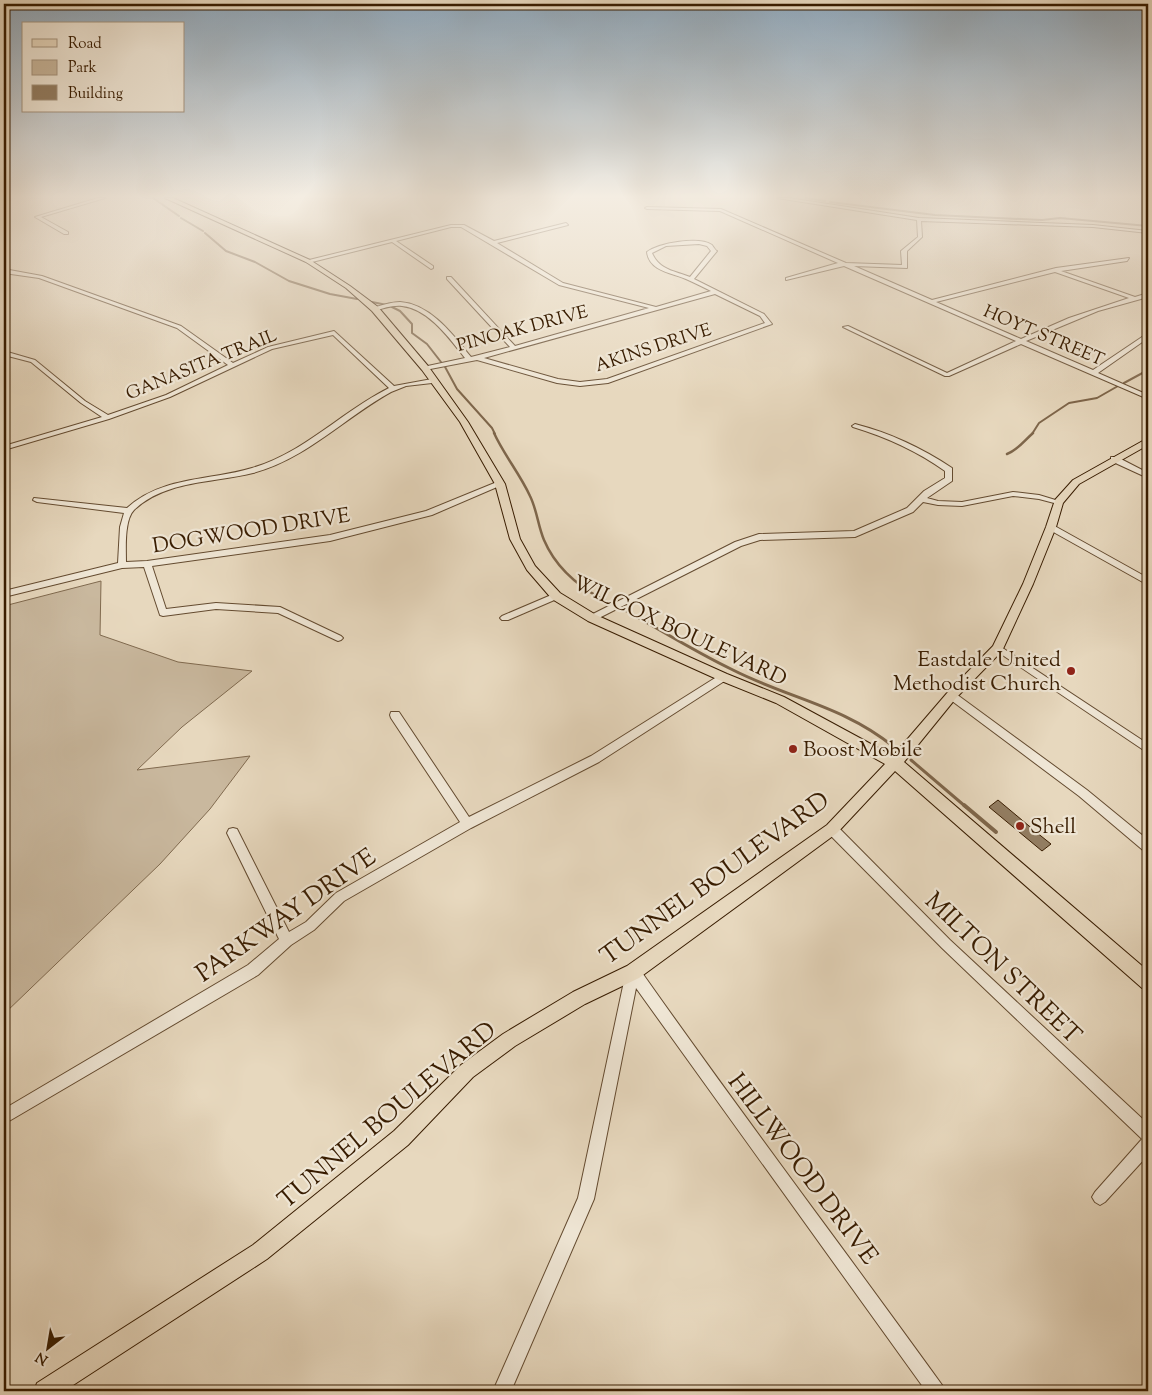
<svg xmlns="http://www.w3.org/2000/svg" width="1152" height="1395" viewBox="0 0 1152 1395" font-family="'Sorts Mill Goudy',serif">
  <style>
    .green { fill: #c9b89e; stroke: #806a4f }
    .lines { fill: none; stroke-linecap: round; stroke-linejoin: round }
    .stream-far3 { stroke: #7e664b; stroke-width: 2 }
    .stream-far2 { stroke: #7e664b; stroke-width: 2.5 }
    .stream-far1 { stroke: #7e664b; stroke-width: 3 }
    .stream { stroke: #7e664b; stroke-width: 4 }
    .building { fill: #937e63; stroke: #381c00 }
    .minor-casing { stroke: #644b30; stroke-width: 2 }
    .major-casing { stroke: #381c00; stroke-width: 2 }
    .minor { fill: #efe6d5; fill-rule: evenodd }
    .major { fill: #e7d8be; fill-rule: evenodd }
    .poi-dot { fill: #8f2418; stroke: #efe6d5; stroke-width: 2 }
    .labels { text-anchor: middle; stroke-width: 4.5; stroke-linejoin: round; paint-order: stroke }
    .far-street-label { font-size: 18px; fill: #381c00; stroke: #efe6d5 }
    .street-label { font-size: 21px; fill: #381c00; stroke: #efe6d5 }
    .poi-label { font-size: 21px; fill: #381c00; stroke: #efe6d5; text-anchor: start }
    .near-street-label { font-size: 25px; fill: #381c00; stroke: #efe6d5 }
  </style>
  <rect width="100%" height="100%" fill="#e7d8be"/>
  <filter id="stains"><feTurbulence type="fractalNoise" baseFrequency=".004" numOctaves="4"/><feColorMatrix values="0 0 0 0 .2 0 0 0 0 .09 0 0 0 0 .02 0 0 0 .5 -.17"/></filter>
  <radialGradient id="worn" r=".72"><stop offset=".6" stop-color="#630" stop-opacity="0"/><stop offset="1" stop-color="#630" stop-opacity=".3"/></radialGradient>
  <!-- green -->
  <path class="green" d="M101,581l-1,54 78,27 74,9 -70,56 -45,43 113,-14 -40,53 -50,55 -156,150v-408z"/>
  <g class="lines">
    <!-- stream-far3 -->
    <path class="stream-far3" d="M153,198l26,18
      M806,198l19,3
      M830,202l105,13 107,5 18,-2 88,8
      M181,218l22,13
      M205,233l21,18 29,11 34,19 41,13 27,5
      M372,302l15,3
      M392,307l8,4 12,13v9l15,11 14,18
      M444,365l13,24 35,39 3,6
      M1124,383l24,-13
      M1032,434l7,-11 30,-20 28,-5 21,-12"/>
    <!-- stream-far2 -->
    <path class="stream-far2" d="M494,433c10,22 26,41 36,63 7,14 8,30 14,44 11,26 34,46 58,59
      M1007,454c11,-4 17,-13 26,-21"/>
    <!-- stream-far1 -->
    <path class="stream-far1" d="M600,598l9,5
      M623,609c36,20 72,43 110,61 55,28 111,36 161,77
      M911,760l55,47"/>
    <!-- stream -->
    <path class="stream" d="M964,805l32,27"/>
  </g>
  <!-- building -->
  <path class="building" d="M998,800l43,36 10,8 -9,7 -53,-44z"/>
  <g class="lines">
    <defs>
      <path id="minor" d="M98,198h7l-64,19 27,15v2h-4l-29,-17z
        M777,198h12l130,20 174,7 55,6v2l-55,-6 -172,-6 1,16 -15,14v17l-53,-2 78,34 124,-32 73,-10 -2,3 -66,10 74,26 13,-4v4l-50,14 -72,30 67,29 55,-37v5l-50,35 50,22v4l-127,-55 -72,32h-4l-102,-49 5,-1 99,47 69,-32 -172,-75 -58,14v-2l52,-15 -118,-52 -73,-2 -2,-1 2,-1 74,2 125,54 56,2 -1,-14 17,-14 -1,-17zM1055,272l74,26 -60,20 -48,21 -85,-37z
        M566,223l2,2 -71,18 66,40 93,24 55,-16c-8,-4 -16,-8 -25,-12 -14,-6 -37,-8 -39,-27 12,-9 52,-16 65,-7 0,0 4,6 5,6l-23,28 70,35 8,10 -164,59 -28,3 -23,-3 -80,-23 -52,10 -2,-1v-2l42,-9c-15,-19 -36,-49 -63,-52 -9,-1 -18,2 -27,5l-2,-1v-2c9,-3 18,-6 27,-6 31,2 54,34 71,55l39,-10 -63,-68v-2h4l64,69 134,-38 -90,-23 -98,-58h-10l-55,14 37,25v2l-2,1 -39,-27 -84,21 -3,-2 146,-36h13l30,16zM699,244l8,2 4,5 -21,26c-15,-6 -31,-7 -38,-24l14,-7zM715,294l45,22 5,7 -158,56 -27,3 -22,-3 -74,-21z
        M4,269l38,7 139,50 52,37 35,-16 66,-16 60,55 38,-7 3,2 -3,2 -26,3 -15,6c-47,26 -85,67 -138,81 -39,10 -88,7 -119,37 -10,10 -8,39 -8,52l21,-1 183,-26 96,-24 71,-29h6l1,2 -72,31 -102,26 -178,25 14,43 50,-6 64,4 61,29 2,2 -2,2 -3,1 -60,-28 -62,-4 -53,7 -3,-1 -16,-48 -22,1 -118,29v-6l114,-28 2,-36 4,-14 -87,-11 -4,-2 1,-2 93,10c35,-32 82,-27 125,-40 52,-15 89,-56 137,-80l-56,-53 -61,14 -102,48 -61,22 -105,31v-4l98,-29 -21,-14 -50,-41 -27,-7v-4l31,9 50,41 23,14 58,-20 62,-30 -51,-37 -138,-50 -35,-5z
        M855,424c35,9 67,24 97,44v13l-25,17 11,3 24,1 51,-10 26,3 23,7 -4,2 -19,-5 -26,-3 -51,10 -24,-1 -15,-3 -10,10 -58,25 -95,3 -19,6 -146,74h-6l-2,-2 2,-2 146,-74 24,-8 95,-3 53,-23 17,-17 21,-13v-7c-28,-20 -59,-34 -92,-44l-1,-1z
        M1111,457h6l31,16v5l-37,-17z
        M1051,524l97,54v7l-100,-56v-4z
        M556,593l4,3 -1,2 -51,22h-6l-2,-2 2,-2z
        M998,645l150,99v9l-153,-103 -2,-2z
        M723,673l5,4 -2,3 -127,82 -128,66 -127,73 -30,29 -23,15 -33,30 -254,149v-15l244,-144 31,-26 -52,-106 2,-4 4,-1 4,1 52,103 17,-10 30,-29 124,-71 -69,-104 -1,-3 1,-3h8l70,105 122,-61z
        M952,691l135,99 61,50v12l-4,-1 -65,-55 -131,-98 -1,-3 1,-3z
        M832,824l4,1 114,115 198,184v31l-43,47 -5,3 -5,-3 -3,-5 3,-5 47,-53 -200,-191 -114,-115 -2,-4 2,-4z
        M633,965l5,2c99,141 203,278 304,418l3,6h-19l-290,-403 -42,211 -83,192h-18l85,-193 48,-226 2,-5z"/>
      <path id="major" d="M165,198h8l137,62 40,26 28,21 50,59 40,56 37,62 15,55 15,27 25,27 36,22 131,59 57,23 109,59 55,-64 45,-46 30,-62 23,-57 9,-27 18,-20 75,-42v7l-69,39 -16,19 -7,24 -23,57 -31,67 -46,47 -52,64 244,209v19l-6,-2 -247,-217 -58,62 -198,145 -54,26 -70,42 -42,31 -65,68 -141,114 -203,132h-30l3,-8 216,-138 141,-114 67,-66 42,-31 70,-42 54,-26 200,-141 58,-61 -109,-61 -57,-23 -131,-59 -36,-22 -25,-29 -17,-31 -15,-55 -35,-62 -38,-52 -50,-59 -26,-23 -40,-26z"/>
    </defs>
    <!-- minor casing -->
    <use href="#minor" class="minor-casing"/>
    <!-- major casing -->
    <use href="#major" class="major-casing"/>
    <!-- minor -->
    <use href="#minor" class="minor"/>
    <!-- major -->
    <use href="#major" class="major"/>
  </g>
  <!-- sky -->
  <linearGradient id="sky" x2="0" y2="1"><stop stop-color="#90a9bd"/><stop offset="0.5" stop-color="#f4ede2"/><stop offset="1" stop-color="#f4ede2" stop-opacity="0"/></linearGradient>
  <rect width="1152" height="393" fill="url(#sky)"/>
  <!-- markers -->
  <g class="poi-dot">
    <circle cx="1071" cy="671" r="5"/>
    <circle cx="793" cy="749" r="5"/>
    <circle cx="1020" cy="826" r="5"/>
  </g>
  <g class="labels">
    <!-- far-street labels -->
    <g class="far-street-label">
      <text transform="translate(522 328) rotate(-15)" y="6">PINOAK DRIVE</text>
      <text transform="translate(1044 335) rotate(23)" y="6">HOYT STREET</text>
      <text transform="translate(653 347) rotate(-18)" y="6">AKINS DRIVE</text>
      <text transform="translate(201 364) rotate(-22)" y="6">GANASITA TRAIL</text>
    </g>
    <!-- street labels -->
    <g class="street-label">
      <text transform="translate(251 530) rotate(-9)" y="7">DOGWOOD DRIVE</text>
      <text transform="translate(680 630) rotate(25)" y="7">WILCOX BOULEVARD</text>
    </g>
    <!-- poi labels -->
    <g class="poi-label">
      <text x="1061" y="666" text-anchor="end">Eastdale United<tspan x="1061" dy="24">Methodist Church</tspan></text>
      <text x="803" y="756">Boost Mobile</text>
      <text x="1030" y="833">Shell</text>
    </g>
    <!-- near-street labels -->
    <g class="near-street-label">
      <text transform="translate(714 877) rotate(-36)" y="9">TUNNEL BOULEVARD</text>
      <text transform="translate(285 914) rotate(-35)" y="9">PARKWAY DRIVE</text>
      <text transform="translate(1004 967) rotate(44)" y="9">MILTON STREET</text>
      <text transform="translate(386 1114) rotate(-40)" y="9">TUNNEL BOULEVARD</text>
      <text transform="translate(804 1168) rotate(53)" y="9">HILLWOOD DRIVE</text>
    </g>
  </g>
  <!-- margin -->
  <rect width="1152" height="1395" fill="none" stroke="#e7d8be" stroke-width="20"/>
  <rect x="5" y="5" width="1142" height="1385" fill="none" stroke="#381c00" stroke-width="2.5"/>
  <rect x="10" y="10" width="1132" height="1375" fill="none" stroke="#381c00"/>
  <!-- legend -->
  <rect x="22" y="22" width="162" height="90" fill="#efe6d5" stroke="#a69580"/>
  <rect x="32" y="39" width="25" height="8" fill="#e7d8be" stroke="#a69580"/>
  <text x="68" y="48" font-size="15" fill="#381c00">Road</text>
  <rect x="32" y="60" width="25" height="15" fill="#c9b89e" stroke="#a69580"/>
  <text x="68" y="72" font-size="15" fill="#381c00">Park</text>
  <rect x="32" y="85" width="25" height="15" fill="#937e63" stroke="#a69580"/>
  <text x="68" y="98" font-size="15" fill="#381c00">Building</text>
  <!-- north arrow -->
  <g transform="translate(48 1348) rotate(211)" stroke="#efe6d5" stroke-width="4" paint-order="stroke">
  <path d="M0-4L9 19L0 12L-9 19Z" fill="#381c00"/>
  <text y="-8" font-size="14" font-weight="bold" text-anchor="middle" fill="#381c00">N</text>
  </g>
  <rect width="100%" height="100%" filter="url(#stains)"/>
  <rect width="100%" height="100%" fill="url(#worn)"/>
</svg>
